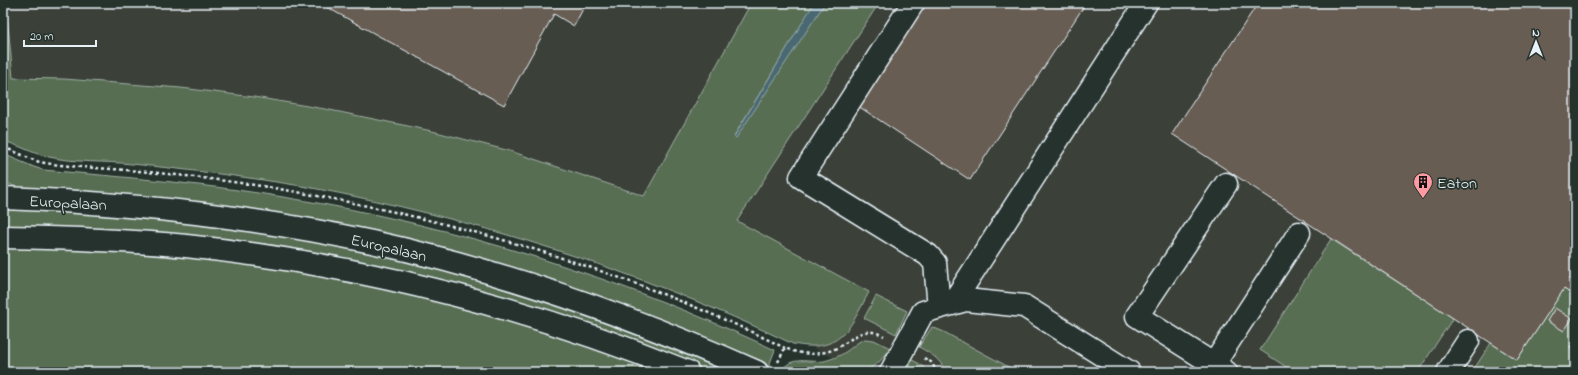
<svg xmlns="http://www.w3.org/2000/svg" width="1578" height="375" viewBox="0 0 1578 375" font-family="'Indie Flower',sans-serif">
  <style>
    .built { fill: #3a4038 }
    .green { fill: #586e52; stroke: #a0b0a5 }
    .water { fill: #4a6871; stroke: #899fa7 }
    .building { fill: #675d52; stroke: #e8f1f8 }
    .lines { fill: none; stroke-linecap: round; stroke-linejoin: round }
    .minor-casing { stroke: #e8f1f8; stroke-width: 25 }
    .path { stroke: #e8f1f8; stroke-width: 2.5; stroke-dasharray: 3 3; stroke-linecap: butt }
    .minor { stroke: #26332d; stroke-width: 22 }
    .labels { text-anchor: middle; stroke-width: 3.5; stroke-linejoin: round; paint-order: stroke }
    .poi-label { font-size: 16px; fill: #e8f1f8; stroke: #26332d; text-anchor: start }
    .street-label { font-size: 16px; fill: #e8f1f8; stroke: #26332d }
  </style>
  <rect width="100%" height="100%" fill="#26332d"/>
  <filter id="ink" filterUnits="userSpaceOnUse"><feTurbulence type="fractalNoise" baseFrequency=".025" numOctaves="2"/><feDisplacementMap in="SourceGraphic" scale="8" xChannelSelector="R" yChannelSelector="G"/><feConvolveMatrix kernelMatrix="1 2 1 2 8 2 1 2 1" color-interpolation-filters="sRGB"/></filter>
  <g filter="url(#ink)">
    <!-- built -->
    <path class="built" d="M3,3h1572v369h-711l-315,-151 -546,-84z"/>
    <!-- green -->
    <path class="green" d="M3,3h3l7,75 51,1 117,9 73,9 71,12 107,22 78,20 134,45 107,-193h63l-80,133 2,2 89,-135h54l-142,218 132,71c-19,36 -28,62 -76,52 -154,-73 -318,-126 -486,-157 -58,-10 -117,-17 -175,-23 -27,-3 -56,-1 -83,-7 -16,-3 -30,-12 -46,-16z
      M3,154l31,13 9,3c82,7 165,14 246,28 168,28 332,80 486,152l-7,18 -260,-97 -490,-83 -15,-7z
      M3,206l92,4 243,32 201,53 199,77h-32l-41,-17 -180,-60 -482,-67z
      M1331,239l122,79 -34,52 3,2h-128l-34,-22z
      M3,243l208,13 221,40 236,76h-258l-12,-4v4h-56c-8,-3 -15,-4 -22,0h-317z
      M1564,289l11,7v44l-5,7 5,4v21h-103l19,-29 26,17z
      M876,296l31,15 -11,23 -32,-16z
      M932,327l12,5 74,40h-73c-4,-13 -14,-18 -26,-25z
      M865,339l9,1 16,8c-7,12 -17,21 -30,24h-75l-3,-1c8,-16 27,-8 42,-10 8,-2 16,-5 23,-10 6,-4 11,-10 18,-12z
      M912,360l8,4 9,8h-21z"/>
    <!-- water -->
    <path class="water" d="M814,3h11l-89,135 -2,-1z"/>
    <!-- building -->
    <path class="building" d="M319,3h267l-12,23 -20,-12 -50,91z
      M917,3h169l-116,177 -118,-78z
      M1258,3h317v268l-7,11 7,5v9l-11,-7 -47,71 -345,-226z
      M1555,308l17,11 -8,12 -17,-10z
      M1575,340v11l-5,-4z"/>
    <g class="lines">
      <defs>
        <path id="minor" d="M913,3l-112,174 127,78 7,8 4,44
          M1226,184l-89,132 89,56
          M3,198c124,5 248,18 369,44 133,29 261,75 385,130
          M3,237c61,1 122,3 183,9 173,18 341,61 502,126
          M952,304l194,-301
          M1214,364l85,-131
          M891,372l32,-60 43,-12 58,6 105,66
          M1448,372l20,-31"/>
      </defs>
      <!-- minor casing -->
      <use href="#minor" class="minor-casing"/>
      <!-- path -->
      <path class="path" d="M3,148c15,3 27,13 42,15 27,4 54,5 81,7 48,4 95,10 142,17 178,30 355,81 517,161
        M924,358l7,4 6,10
        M778,362l7,-14c18,8 40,8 57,-3 16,-10 22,-19 42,-9"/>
      <!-- minor -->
      <use href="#minor" class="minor"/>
    </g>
  </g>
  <!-- icons -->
  <defs>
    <symbol id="building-pin" viewBox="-11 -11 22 30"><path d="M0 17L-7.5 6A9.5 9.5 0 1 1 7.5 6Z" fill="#ff9aa2" stroke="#26332d"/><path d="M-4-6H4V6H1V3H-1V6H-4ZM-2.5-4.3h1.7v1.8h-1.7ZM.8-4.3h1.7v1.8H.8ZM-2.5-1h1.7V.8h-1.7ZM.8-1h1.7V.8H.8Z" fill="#111"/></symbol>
  </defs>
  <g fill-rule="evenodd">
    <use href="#building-pin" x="1412" y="171" width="22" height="30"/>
  </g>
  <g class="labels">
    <!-- poi labels -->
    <g class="poi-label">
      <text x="1437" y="188">Eaton</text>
    </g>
    <!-- street labels -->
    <g class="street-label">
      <text transform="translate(68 202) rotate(3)" y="6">Europalaan</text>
      <text transform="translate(389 247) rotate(13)" y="6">Europalaan</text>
    </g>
  </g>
  <!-- margin -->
  <rect width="1578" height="375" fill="none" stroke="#26332d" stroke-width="16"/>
  <rect x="8" y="8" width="1562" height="359" fill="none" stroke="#e8f1f8" stroke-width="1.5" filter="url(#ink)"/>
  <!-- north arrow -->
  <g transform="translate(1536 42)" stroke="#26332d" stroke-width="3" paint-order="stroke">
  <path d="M0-3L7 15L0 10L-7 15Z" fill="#e8f1f8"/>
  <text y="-6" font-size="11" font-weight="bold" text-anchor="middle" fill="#e8f1f8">N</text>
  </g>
  <!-- scale -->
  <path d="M24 40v6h72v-6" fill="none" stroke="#e8f1f8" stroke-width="2"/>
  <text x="30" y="40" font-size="12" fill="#e8f1f8" stroke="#26332d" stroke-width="3" paint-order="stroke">20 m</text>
</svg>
